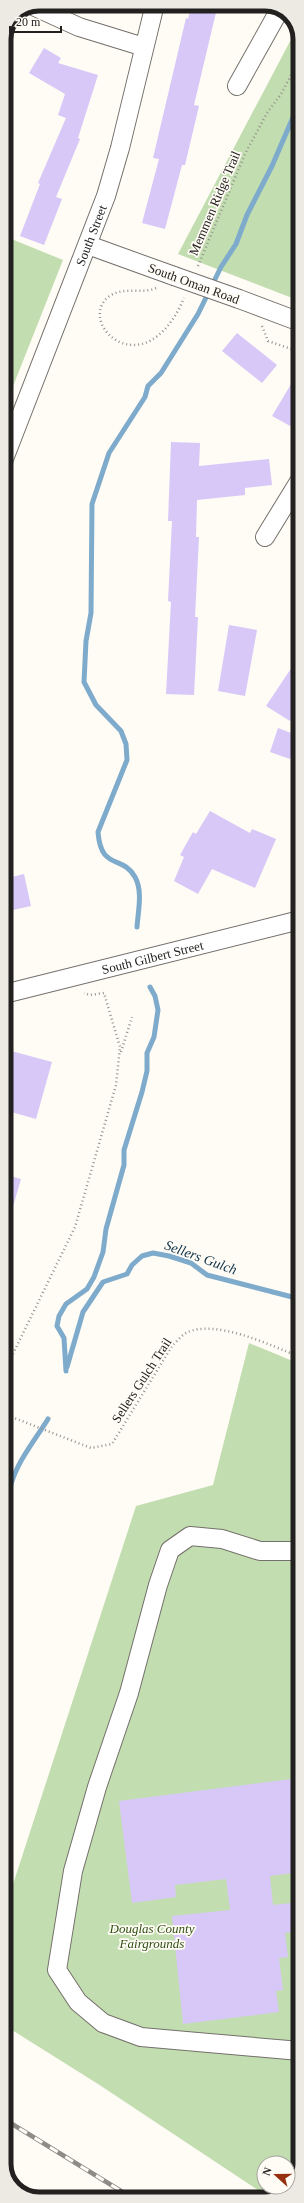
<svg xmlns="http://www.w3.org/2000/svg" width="304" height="2203" viewBox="0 0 304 2203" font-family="'Times New Roman',serif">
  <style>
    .green { fill: #c2ddb0; fill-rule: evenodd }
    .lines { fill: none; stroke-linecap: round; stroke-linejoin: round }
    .stream { stroke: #7eabcb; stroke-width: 5 }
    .building { fill: #d7c8f8 }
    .minor-casing { stroke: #74706b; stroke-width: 20 }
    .path { stroke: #95928e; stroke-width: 2.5; stroke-dasharray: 1 3; stroke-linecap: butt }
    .minor { stroke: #fff; stroke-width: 18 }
    .rail-casing { stroke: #8e8b87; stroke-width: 4.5 }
    .rail { stroke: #fffbf5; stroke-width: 3; stroke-dasharray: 9; stroke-linecap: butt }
    .minor-bridge-casing { stroke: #74706b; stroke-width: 20; stroke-linecap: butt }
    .minor-bridge { stroke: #fff; stroke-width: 18 }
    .labels { text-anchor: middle; stroke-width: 3.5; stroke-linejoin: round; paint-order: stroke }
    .street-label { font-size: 13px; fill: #23211f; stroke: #fffbf5 }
    .park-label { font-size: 13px; font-style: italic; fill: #2f5012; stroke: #fffbf5 }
    .water-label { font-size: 14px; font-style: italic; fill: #082e45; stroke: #fffbf5 }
    .rim { fill: none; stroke: #23211f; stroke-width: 5 }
  </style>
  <rect width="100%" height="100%" fill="#fffbf5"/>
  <!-- green -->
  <path class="green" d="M297,28l3,7v266l-122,-47z
    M4,236l59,24 -59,149z
    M249,1343l51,21v800l-9,23 -21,11 -172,-114 -94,-59v-113l132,-406 77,-21zM264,2163h24v24h-24z"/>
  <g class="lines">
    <!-- stream -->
    <path class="stream" d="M137,927c1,-15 6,-36 -2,-50 -13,-23 -34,-6 -37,-45l29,-72 -1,-16 -5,-13 -25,-26 -12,-23 2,-41 5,-28 1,-109 17,-51 36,-56 3,-11 13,-13 37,-59 23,-47 15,-23 11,-29 25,-49 28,-65
      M67,1367l16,-55 20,-30 24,-8 5,-9 10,-9 11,-3 16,3 22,7 16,12 93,24
      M66,1371l-2,-33 -7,-12 2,-10 7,-12 21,-15 7,-12 9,-25 3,-23 18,-64v-15l18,-58 5,-21v-18l7,-16 4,-27 -3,-14 -5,-9
      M4,1541c4,-14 2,-28 4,-43 4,-31 24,-53 40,-79"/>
  </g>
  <!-- building -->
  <path class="building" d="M192,4h26l-24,101 5,1 -14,59h-3l-17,64 -23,-6 17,-64 -6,-1 33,-140 2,1z
    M44,48l17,10 -3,5 40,12 -20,63 2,1 -24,58 6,2 -18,46 -24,-9 20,-52 -2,-1 28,-65 -8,-3 7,-21 -36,-21z
    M237,333l40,32 -15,18 -40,-32z
    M300,369v45l-8,13 -20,-11z
    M171,442l29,1 -1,23 70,-7 3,26 -27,3v7l-48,5 -1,37h3l-4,80h3l-4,78 -28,-1 5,-92 -3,-1 4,-80h-4z
    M229,625l28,5 -12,66 -27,-5z
    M300,655v51l-10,15 -24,-15z
    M278,728l21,8 -9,23 -20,-7z
    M210,811l40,22 2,-4 24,10 -21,49 -43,-19 -14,25 -24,-13 10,-24 -4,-2 13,-23 3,2z
    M24,874l7,32 -27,6v-33z
    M4,1049l48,13 -16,57 -32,-9z
    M4,1174l17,5 -13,45 -4,-1z
    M300,1778v94l-30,4 3,29 27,-3v29l-15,2 3,24 -9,1 4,32 -7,1 3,21 -96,12 -11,-108 58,-6 -4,-31 -51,6 1,12 -44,6 -13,-102z"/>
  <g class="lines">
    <defs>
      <g id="minor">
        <path d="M33,6l46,21 65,20"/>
        <path d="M237,86l43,-77"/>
        <path d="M88,245l86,31"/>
        <path d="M239,299l61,23"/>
        <path id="s1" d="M4,459l102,-263 14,-48 35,-144"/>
        <path d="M265,537l35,-57"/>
        <path id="s2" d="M4,994l296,-74"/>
        <path d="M300,1551h-40l-38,-12 -32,-3 -20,14 -12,35 -29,108 -32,94 -24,84 -16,99 21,32 25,21 38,14 159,14"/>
      </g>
    </defs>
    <!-- minor casing -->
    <use href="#minor" class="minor-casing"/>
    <!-- path -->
    <path class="path" d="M198,266l47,-112 22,-41 14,-19 19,-35
      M156,288c-13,6 -31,-1 -45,7 -39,25 33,97 73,3
      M262,326l6,15 32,11
      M121,1052l11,-35
      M4,1372l71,-145 41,-142 4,-38 -16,-54 -14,2 -6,-2
      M4,1414l87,34 21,-4 60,-98c4,-4 9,-10 14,-13 29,-15 86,13 114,24"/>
    <!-- minor -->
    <use href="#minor" class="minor"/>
    <defs>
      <path id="rail" d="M4,2119l130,80"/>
    </defs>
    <!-- rail casing -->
    <use href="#rail" class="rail-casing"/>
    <!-- rail -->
    <use href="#rail" class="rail"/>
    <defs>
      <path id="minor-bridge" d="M174,276l65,23"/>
    </defs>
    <!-- minor-bridge casing -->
    <use href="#minor-bridge" class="minor-bridge-casing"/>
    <!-- minor-bridge -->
    <use href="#minor-bridge" class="minor-bridge"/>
  </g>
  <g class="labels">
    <!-- street labels -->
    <g class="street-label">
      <text transform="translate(214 203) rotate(-67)" y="5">Memmen Ridge Trail</text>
      <text dy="5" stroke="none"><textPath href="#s1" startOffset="240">South Street</textPath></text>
      <text transform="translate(194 283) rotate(20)" y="5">South Oman Road</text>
      <text dy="5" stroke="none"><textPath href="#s2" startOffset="153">South Gilbert Street</textPath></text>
      <text transform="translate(141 1380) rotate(-57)" y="5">Sellers Gulch Trail</text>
    </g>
    <!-- park labels -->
    <g class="park-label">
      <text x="152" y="1933">Douglas County<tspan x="152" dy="15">Fairgrounds</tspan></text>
    </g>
    <!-- water labels -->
    <g class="water-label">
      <text transform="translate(201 1257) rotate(20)" y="5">Sellers Gulch</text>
    </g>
  </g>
  <!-- crop -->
  <path d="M0 0H304V2203H0ZM39 11H265A28 28 0 0 1 293 39V2164A28 28 0 0 1 265 2192H39A28 28 0 0 1 11 2164V39A28 28 0 0 1 39 11Z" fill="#edeae4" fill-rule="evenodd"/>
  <path class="rim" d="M39 11H265A28 28 0 0 1 293 39V2164A28 28 0 0 1 265 2192H39A28 28 0 0 1 11 2164V39A28 28 0 0 1 39 11Z"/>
  <!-- north arrow -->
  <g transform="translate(276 2175) rotate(291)"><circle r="19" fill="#fffbf5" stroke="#a7a49f"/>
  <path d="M0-3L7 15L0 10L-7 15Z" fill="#973010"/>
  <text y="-6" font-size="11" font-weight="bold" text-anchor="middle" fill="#23211f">N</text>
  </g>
  <!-- scale -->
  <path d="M10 26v6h51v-6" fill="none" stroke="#23211f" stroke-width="2"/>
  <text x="16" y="26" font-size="12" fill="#23211f" stroke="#fffbf5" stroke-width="3" paint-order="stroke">20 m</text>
</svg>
